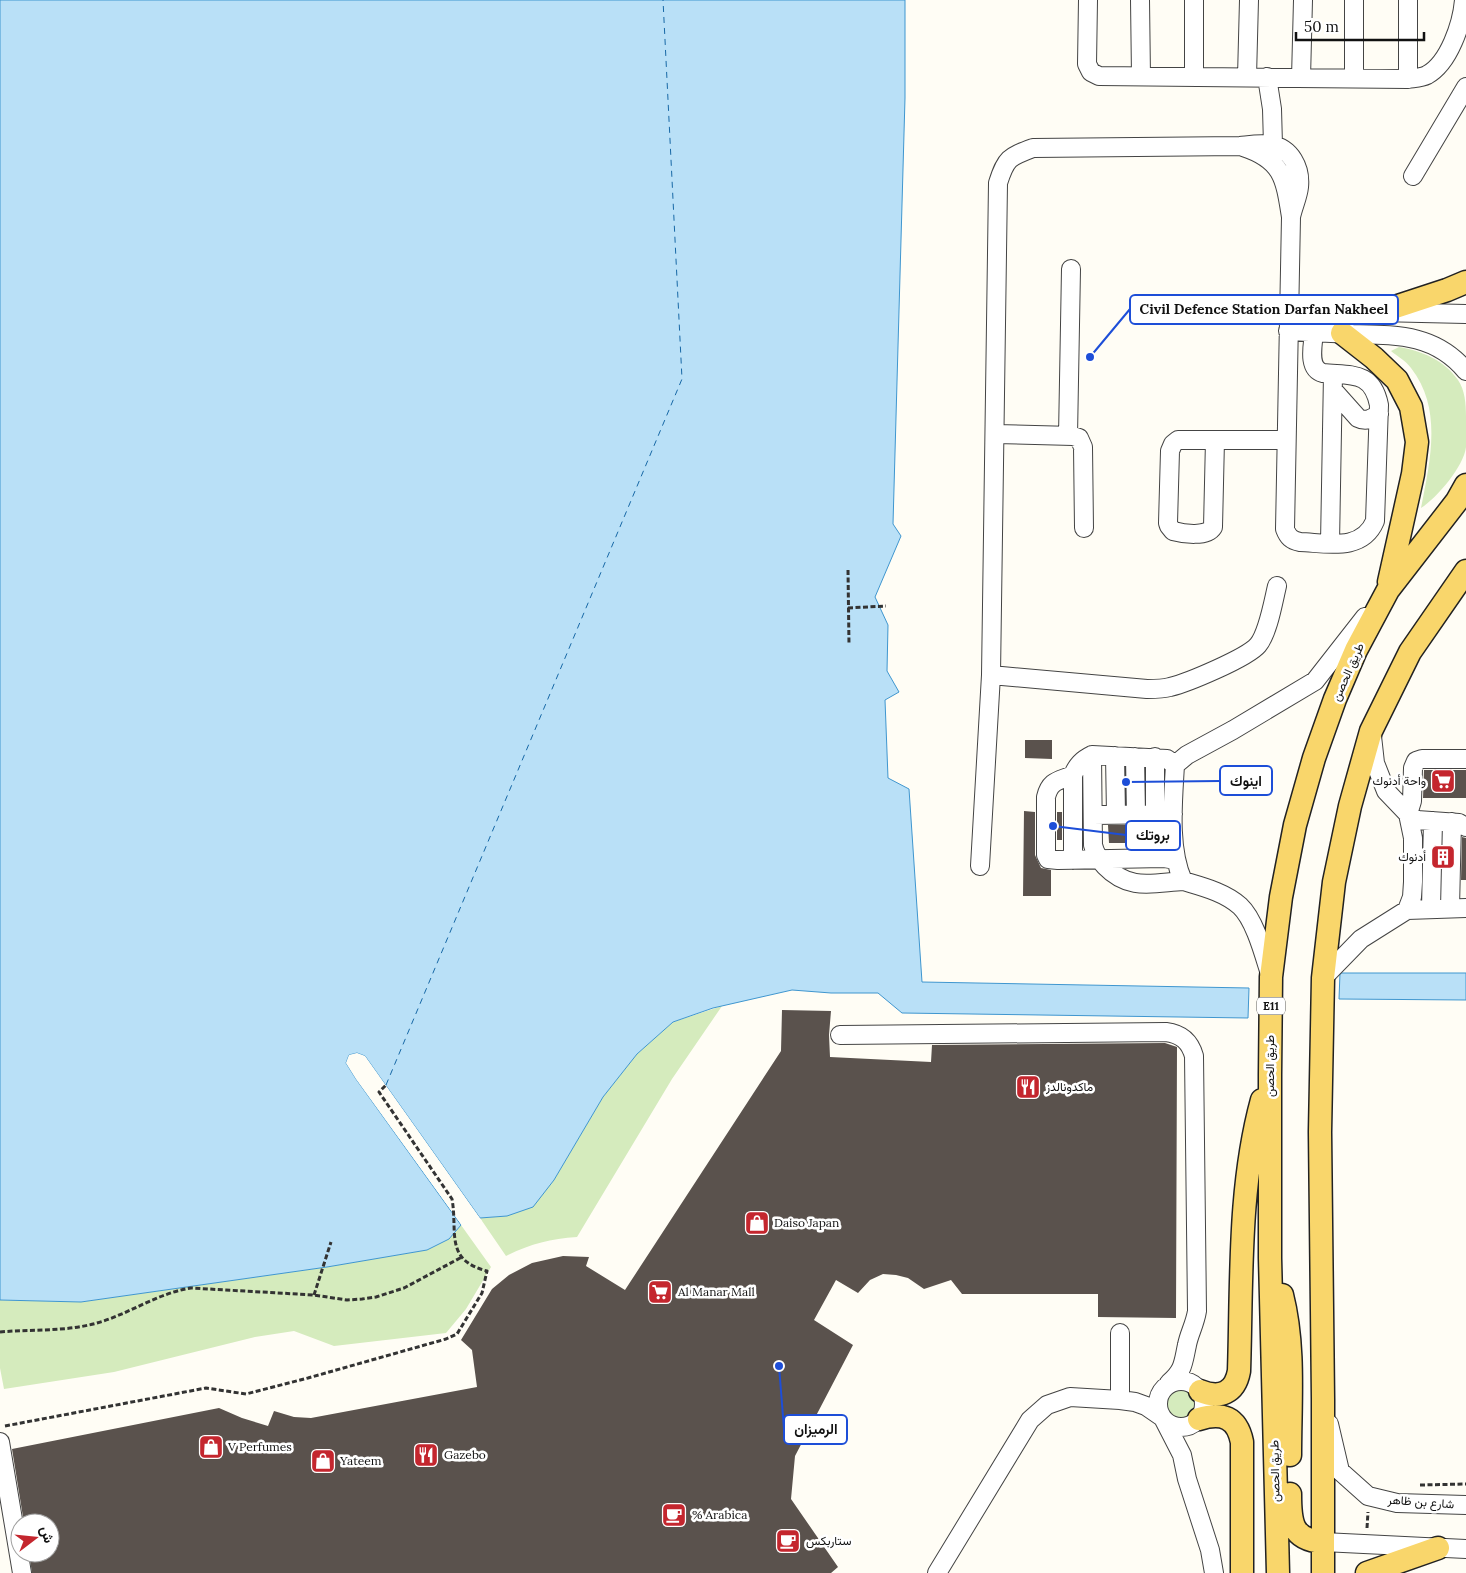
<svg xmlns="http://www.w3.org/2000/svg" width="1466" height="1573" viewBox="0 0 1466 1573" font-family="Lora,Vazirmatn,serif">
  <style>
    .green { fill: #d5ebbd }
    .water { fill: #b9e0f7; stroke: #3f96cf }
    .pier { fill: #fffdf5 }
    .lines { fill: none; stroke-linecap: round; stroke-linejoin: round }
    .ferry { stroke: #1768a6; stroke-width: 1; stroke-dasharray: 6 5; stroke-linecap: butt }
    .building { fill: #5a524d }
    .minor-casing { stroke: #444; stroke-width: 20 }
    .major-casing { stroke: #222; stroke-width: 25 }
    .path { stroke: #333; stroke-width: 3; stroke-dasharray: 5 2.5; stroke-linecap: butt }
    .minor { stroke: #fff; stroke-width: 18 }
    .major { stroke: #f9d66b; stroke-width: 22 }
    .labels { text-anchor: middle; stroke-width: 5; stroke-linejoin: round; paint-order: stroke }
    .shield { fill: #fff; stroke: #585858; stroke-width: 1 }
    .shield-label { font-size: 11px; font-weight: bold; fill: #111 }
    .street-label { font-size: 12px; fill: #111; stroke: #fff }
    .poi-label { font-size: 12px; fill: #111; stroke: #fff; text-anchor: start }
    .leader { fill: none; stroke: #1d4ed8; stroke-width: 2 }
    .callout-dot { fill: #1d4ed8; stroke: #fff; stroke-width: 2 }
    .callout { fill: #fff; stroke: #1d4ed8; stroke-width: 2 }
    .callout-label { font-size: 14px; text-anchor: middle; font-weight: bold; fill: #111 }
  </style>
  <rect width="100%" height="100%" fill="#fffdf5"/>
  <!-- green -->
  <path class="green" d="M1399,347c23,4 45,13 59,33 7,10 8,24 8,37 0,10 0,20 0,30 -2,19 -29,51 -45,61 9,-47 22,-99 -10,-140 -5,-7 -14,-12 -20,-17z
    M722,1006l-50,73 -95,158c-27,2 -47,7 -71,19l-26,-38 27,-2 47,-36 49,-83 34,-43 36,-32z
    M461,1225l30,42 -25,42 -20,24 -112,13 -40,-15 -39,6 -141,35 -110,17 -4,-21v-68l81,2 246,-35 100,-17 22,-11z
    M1165 1405a15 15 0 1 1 30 0a15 15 0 1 1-30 0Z"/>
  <!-- water -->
  <path class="water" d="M0,0h905v98l-12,426 8,12 -26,61 13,28 -1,46 12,21 -14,8 3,78 21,11 13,193 327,6 -1,30 -346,-5 -24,-20h-47l-39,-3 -79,18 -40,14 -36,32 -34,43 -49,83 -21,27 -26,9 -27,2 -115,-162 -8,-3 -8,2 -3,8 10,16 105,146 -12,14 -22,11 -100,17 -246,35 -81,-2z
    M1340,973h126v27l-127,-1z"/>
  <!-- pier -->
  <path class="pier" d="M357,1053l8,3 117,165 -4,-1 -114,-162 -7,-2 -6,1 -2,6 9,15 105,145v4l-107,-148 -10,-16 3,-8z"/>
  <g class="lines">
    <!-- ferry -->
    <path class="ferry" d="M386,1085l296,-706 -19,-379"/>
  </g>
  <!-- building -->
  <path class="building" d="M1025,740h27v19l-27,-1z
    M1424,770h42v28h-43z
    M1024,811l11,1v43l6,13 10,2v26h-28z
    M1057,812h5v28h-5z
    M1108,825h36v23h-15v-5h-20z
    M1462,837l4,1v42h-5z
    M782,1010l49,1 -2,24 1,22 101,5 1,-17 233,-2 12,4 -1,271 -78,-1v-23h-136l-11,-14 -27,9 -16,-11 -12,-3 -13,-1 -13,6 -12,13 -22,-13 -22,40 39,25 -58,111 -4,43 47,68 -7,6h-799l-3,-20h21v-30h-26l-12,-74 207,-41 23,10 26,8 6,-15 20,6 17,1 166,-31 -5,-37 -11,-10 31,-51 17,-14 23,-12 31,-7 26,1 -3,9 39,24 156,-239z"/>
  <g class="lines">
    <defs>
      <path id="minor" d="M1088,0l-1,64 4,8 8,4 309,3c6,-1 13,-1 19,-4 22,-12 35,-51 37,-75
        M1140,0l1,76
        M1194,0v77
        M1354,0v78
        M1247,77l2,-77
        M1267,77l5,32 1,36
        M1301,78l2,-78
        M1408,79v-79
        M1243,147c40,13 42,32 48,70l-6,312c3,8 6,11 15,13 27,1 62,10 75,-21l4,-116c-7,-35 -29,-29 -56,-32 -16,-4 -10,-28 -9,-41
        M1413,176l53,-89
        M1288,310l178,4
        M1288,331c22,1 43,2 65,3 44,1 82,0 113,37
        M1333,390l25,28c8,4 13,1 21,-4
        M995,434l78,2 6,2 4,9 1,81
        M1068,436l3,-167
        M1215,440l-2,87c-6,10 -29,7 -40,4l-4,-5 -1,-3 2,-72 3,-7 5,-4h108
        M1330,543l3,-169
        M991,675l156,14c8,0 16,0 23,-2 17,-4 77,-29 88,-42 10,-12 15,-42 19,-59
        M1372,736l3,27 11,28 22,23 9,6 42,3 7,4
        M1092,755c-10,5 -15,10 -19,20 -14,6 -23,5 -27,22v58l2,4 10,1 106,-2 12,2
        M1115,756l1,58
        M1135,757l1,57
        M1155,757v57
        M1175,765l-8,-6 -75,-4 1,90c2,9 6,14 12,21 24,25 47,17 78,15
        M1073,775v85
        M1093,815l80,-1
        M980,866l11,-191 7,-492c8,-25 11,-26 35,-35l207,-2c10,-1 21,-3 31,-1 20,3 30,23 28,42 -1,10 -6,20 -8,30
        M1431,908l2,-87
        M1450,908l2,-86
        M1407,910l5,-13 1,-15v-44l-5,-24 4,-13 1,-33 3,-7 6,-2h44
        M1270,974c-6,-19 -15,-54 -30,-68 -16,-14 -37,-19 -57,-25 -15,-33 -10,-80 -8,-116l12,-10 46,-25 82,-49 50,-64
        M1323,978l38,-39 46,-29 59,-2
        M840,1035l326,-3c16,2 24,10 28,24l3,255c-2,13 -8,23 -10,34 -4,18 -3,25 -18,38
        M1158 1404a23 23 0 1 1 46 0a23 23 0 1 1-46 0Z
        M1120,1400v-67
        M1164,1420l18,35 5,24 23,71 4,23
        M1329,1424l11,47 28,25 29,7 69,2
        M0,1442l22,131
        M1323,1542l143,7
        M937,1573l93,-153 17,-15 23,-8 50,3 15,2 11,4 16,11"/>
      <path id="major" d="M1380,312l67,-22 19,-8
        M1342,333l32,25 23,22 14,27 6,35 -4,32 -24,108
        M1282,1295c13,51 8,107 8,160
        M1200,1391c20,8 35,2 39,-20 3,-90 -1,-183 23,-271
        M1199,1419c23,-7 38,-2 43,23v131
        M1290,1494c0,27 1,46 33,48
        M1278,1573l-8,-315v-183l1,-98 10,-80 14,-72 19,-67 21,-59 21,-49 32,-60 69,-89 9,-16
        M1323,1573v-174l-3,-267 3,-154 11,-96 16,-76 21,-75 39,-79 56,-81
        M1367,1573l71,-25"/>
    </defs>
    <!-- minor casing -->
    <use href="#minor" class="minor-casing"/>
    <!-- major casing -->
    <use href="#major" class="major-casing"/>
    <!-- path -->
    <path class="path" d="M848,570l1,75
      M848,608l38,-2
      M314,1295l17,-53
      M0,1332c32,-3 65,0 97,-9 32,-9 61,-30 94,-35l123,7 33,5 15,-1 14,-2 28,-9 58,-31
      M5,1426l201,-38 40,6 62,-16 138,-39 11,-5 25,-41 5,-22c-43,-11 -29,-39 -35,-72l-73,-107 7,-7
      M1420,1485l46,-1
      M1367,1528l1,-16"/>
    <!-- minor -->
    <use href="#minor" class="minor"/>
    <!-- major -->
    <use href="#major" class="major"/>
  </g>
  <!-- icons -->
  <defs>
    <symbol id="supermarket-square" viewBox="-11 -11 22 22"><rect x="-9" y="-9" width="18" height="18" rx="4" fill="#c4262e" stroke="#fff"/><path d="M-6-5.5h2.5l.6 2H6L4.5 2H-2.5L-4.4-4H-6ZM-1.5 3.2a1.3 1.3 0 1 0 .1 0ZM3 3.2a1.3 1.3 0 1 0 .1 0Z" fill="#fff"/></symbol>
    <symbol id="building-square" viewBox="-11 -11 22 22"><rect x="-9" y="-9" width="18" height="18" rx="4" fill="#c4262e" stroke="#fff"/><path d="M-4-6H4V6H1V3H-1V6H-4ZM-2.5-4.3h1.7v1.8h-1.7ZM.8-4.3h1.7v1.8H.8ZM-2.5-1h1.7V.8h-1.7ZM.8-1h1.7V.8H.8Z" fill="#fff"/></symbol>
    <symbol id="restaurant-square" viewBox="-11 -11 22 22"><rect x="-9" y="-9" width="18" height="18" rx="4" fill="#c4262e" stroke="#fff"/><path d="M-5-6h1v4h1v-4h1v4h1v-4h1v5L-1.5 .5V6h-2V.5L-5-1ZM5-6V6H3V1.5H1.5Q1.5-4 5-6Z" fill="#fff"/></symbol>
    <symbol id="shop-square" viewBox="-11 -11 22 22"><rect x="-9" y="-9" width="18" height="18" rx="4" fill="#c4262e" stroke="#fff"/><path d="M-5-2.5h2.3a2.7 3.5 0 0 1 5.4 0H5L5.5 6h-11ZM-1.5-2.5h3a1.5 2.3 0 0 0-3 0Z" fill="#fff"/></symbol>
    <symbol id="cafe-square" viewBox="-11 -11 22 22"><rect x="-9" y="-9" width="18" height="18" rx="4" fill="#c4262e" stroke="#fff"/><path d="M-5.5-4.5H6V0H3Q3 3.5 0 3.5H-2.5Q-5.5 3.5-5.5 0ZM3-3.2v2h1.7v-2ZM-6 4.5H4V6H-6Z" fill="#fff"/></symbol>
  </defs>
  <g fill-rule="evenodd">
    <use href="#supermarket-square" x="1429" y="767" width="28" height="28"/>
    <use href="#building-square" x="1429" y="843" width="28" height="28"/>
    <use href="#restaurant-square" x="1014" y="1073" width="28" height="28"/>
    <use href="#shop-square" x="743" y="1209" width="28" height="28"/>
    <use href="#supermarket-square" x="646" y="1278" width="28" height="28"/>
    <use href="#shop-square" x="197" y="1433" width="28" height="28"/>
    <use href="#restaurant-square" x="412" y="1441" width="28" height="28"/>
    <use href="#shop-square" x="309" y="1447" width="28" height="28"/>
    <use href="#cafe-square" x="660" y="1501" width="28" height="28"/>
    <use href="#cafe-square" x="774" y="1527" width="28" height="28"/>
  </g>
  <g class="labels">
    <!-- shield labels -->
    <rect class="shield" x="1257" y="997.5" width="28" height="17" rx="4"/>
    <g class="shield-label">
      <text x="1271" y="1010">E11</text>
    </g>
    <!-- street labels -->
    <g class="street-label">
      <text transform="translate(1348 672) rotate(-66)" y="4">طريق الحصن</text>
      <text transform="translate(1270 1066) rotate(-90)" y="4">طريق الحصن</text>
      <text transform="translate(1275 1471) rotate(-91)" y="4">طريق الحصن</text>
      <text transform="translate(1421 1502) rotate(4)" y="4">شارع بن ظاهر</text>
    </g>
    <!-- poi labels -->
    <g class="poi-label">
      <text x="1426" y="785" text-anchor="end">واحة أدنوك</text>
      <text x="1426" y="861" text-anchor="end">أدنوك</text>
      <text x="1046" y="1091">ماكدونالدز</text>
      <text x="774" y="1227">Daiso Japan</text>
      <text x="678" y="1296">Al Manar Mall</text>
      <text x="228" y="1451">V Perfumes</text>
      <text x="444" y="1459">Gazebo</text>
      <text x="340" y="1465">Yateem</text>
      <text x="692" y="1519">% Arabica</text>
      <text x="806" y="1545">ستاربكس</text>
    </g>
  </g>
  <!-- callouts -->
  <path class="leader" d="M1090 357L1130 309M1126 782L1220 781M1053 826L1126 835M779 1366L784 1429"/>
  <g class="callout-dot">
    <circle cx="1090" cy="357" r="5"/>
    <circle cx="1126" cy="782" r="5"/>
    <circle cx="1053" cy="826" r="5"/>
    <circle cx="779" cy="1366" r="5"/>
  </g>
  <g class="callout">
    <rect x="1130" y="295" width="268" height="29" rx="5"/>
    <rect x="1220" y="766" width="52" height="29" rx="5"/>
    <rect x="1126" y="821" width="54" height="29" rx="5"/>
    <rect x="784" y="1415" width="63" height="29" rx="5"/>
  </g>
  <g class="callout-label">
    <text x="1264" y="314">Civil Defence Station Darfan Nakheel</text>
    <text x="1246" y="786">اينوك</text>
    <text x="1153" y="840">بروتك</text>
    <text x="816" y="1434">الرميزان</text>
  </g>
  <!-- north arrow -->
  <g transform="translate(35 1538) rotate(74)"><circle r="24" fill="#ffffff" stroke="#a0a0a0"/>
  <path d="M0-4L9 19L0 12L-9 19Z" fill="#c4262e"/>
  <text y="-8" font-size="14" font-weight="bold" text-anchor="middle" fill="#111111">ش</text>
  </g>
  <!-- scale -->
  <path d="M1296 32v8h128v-8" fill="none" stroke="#111111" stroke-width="2.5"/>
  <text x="1304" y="32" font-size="15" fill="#111111" stroke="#ffffff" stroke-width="4" paint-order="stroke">50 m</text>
</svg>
